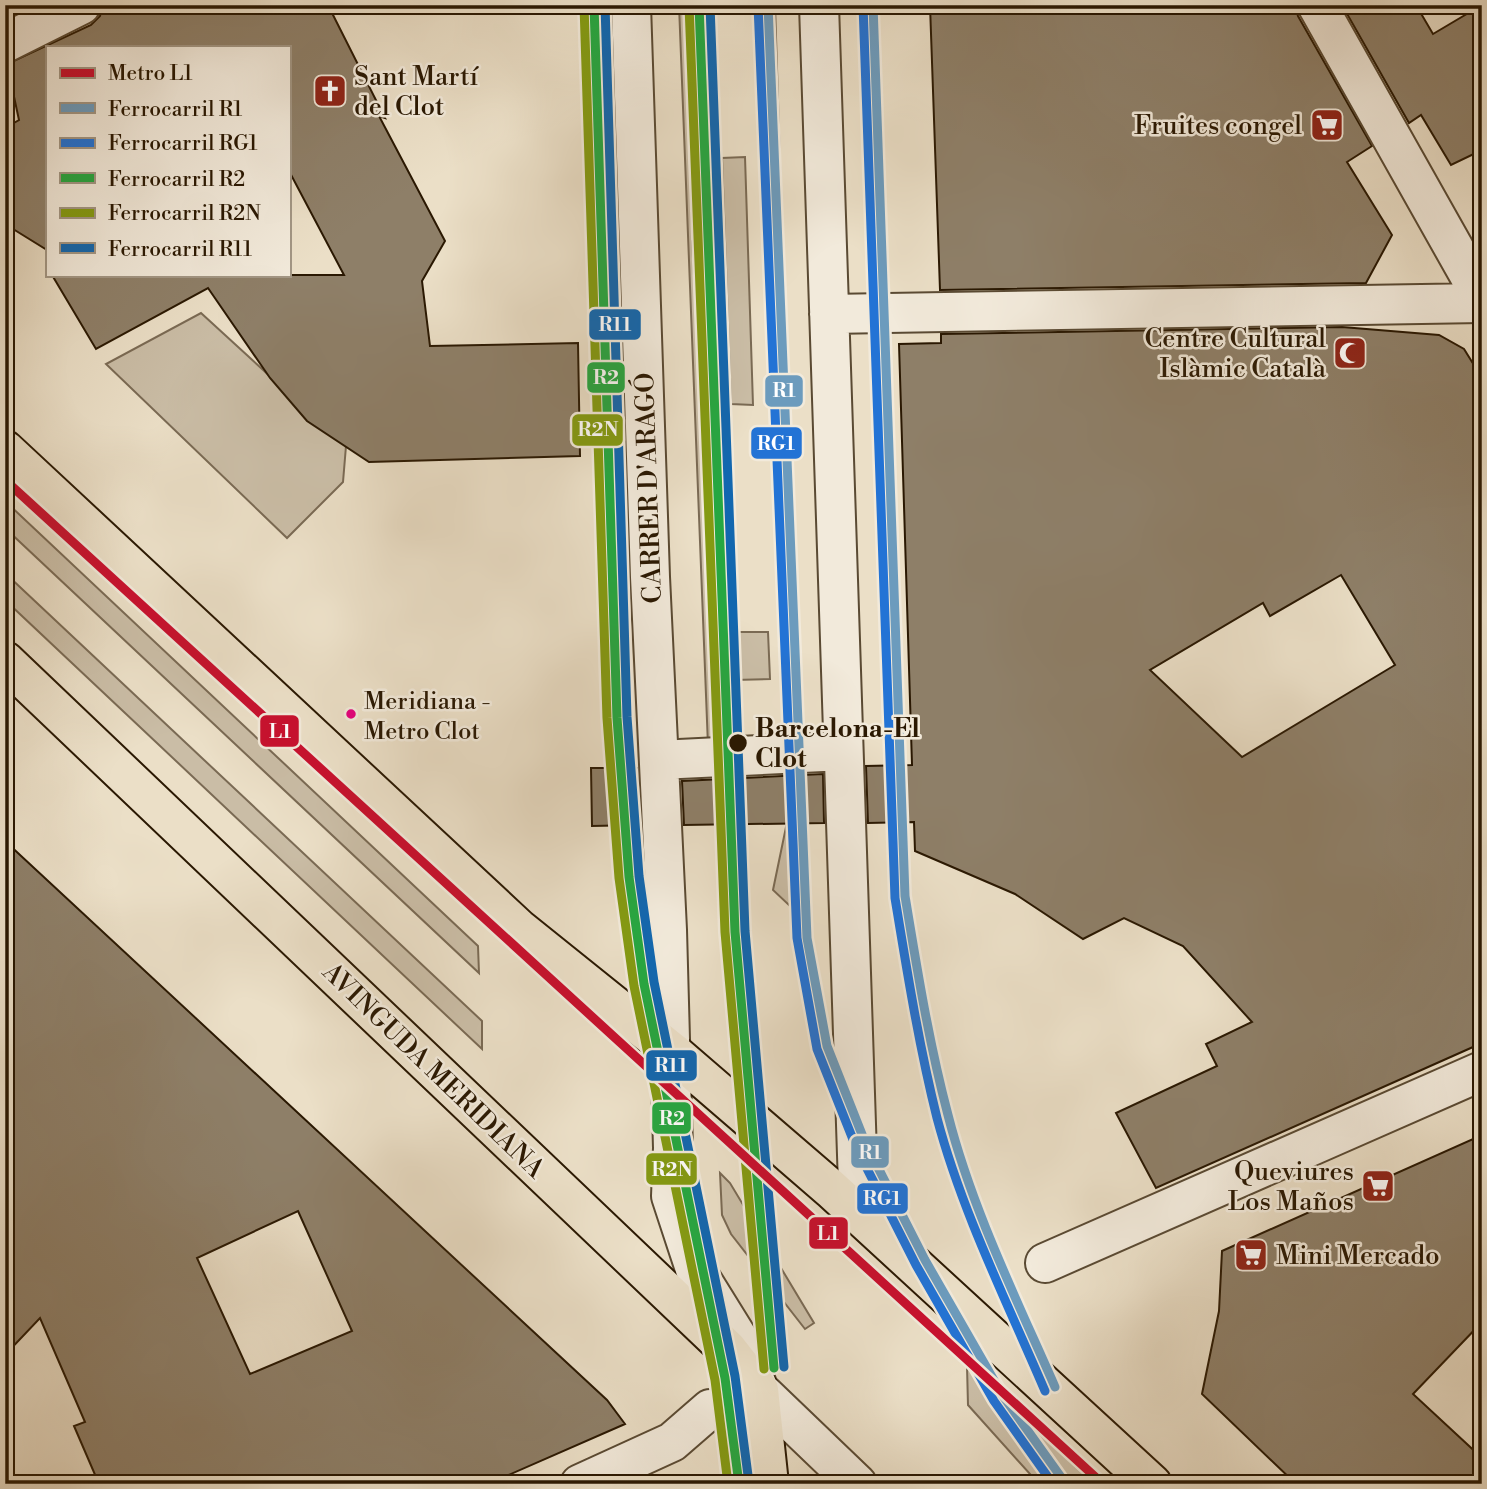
<svg xmlns="http://www.w3.org/2000/svg" width="1487" height="1489" viewBox="0 0 1487 1489" font-family="'Libre Bodoni',serif">
  <style>
    .green { fill: #cabda6; stroke: #7a6a54; stroke-width: 2 }
    .building { fill: #8e7f68; stroke: #2a1802; stroke-width: 2; fill-rule: evenodd }
    .lines { fill: none; stroke-linecap: round; stroke-linejoin: round }
    .minor-casing { stroke: #5a4a33; stroke-width: 42 }
    .major-casing { stroke: #2a1802; stroke-width: 42 }
    .minor { stroke: #f2eadb; stroke-width: 38 }
    .major { stroke: #ebdfc7; stroke-width: 38 }
    .rail-1-casing { stroke: #f2eadb; stroke-width: 14 }
    .rail-2-casing { stroke: #f2eadb; stroke-width: 14 }
    .rail-3-casing { stroke: #f2eadb; stroke-width: 14 }
    .rail-4-casing { stroke: #f2eadb; stroke-width: 14 }
    .rail-5-casing { stroke: #f2eadb; stroke-width: 14 }
    .rail-1 { stroke: #6c9bbd; stroke-width: 9 }
    .rail-2 { stroke: #2373d5; stroke-width: 9 }
    .rail-3 { stroke: #26a741; stroke-width: 9 }
    .rail-4 { stroke: #849a12; stroke-width: 9 }
    .rail-5 { stroke: #1267af; stroke-width: 9 }
    .metro-1-casing { stroke: #f2eadb; stroke-width: 14 }
    .metro-1 { stroke: #c8102e; stroke-width: 9 }
    .bus-dot { fill: #e5007d; stroke: #f2eadb; stroke-width: 2.5 }
    .stop-dot { fill: #2a1802; stroke: #f2eadb; stroke-width: 2.5 }
    .labels { text-anchor: middle; stroke-width: 5; stroke-linejoin: round; paint-order: stroke }
    .bus-label { font-size: 24px; fill: #2a1802; stroke: #f2eadb; text-anchor: start }
    .poi-label { font-size: 26px; fill: #2a1802; stroke: #f2eadb; text-anchor: end }
    .street-label { font-size: 26px; fill: #2a1802; stroke: #f2eadb }
    .stop-label { font-size: 26px; font-weight: bold; fill: #2a1802; stroke: #f2eadb; text-anchor: start }
    .line-badge { stroke: #f2eadb; stroke-width: 2.5 }
    .badge-label { font-size: 19px; text-anchor: middle; font-weight: bold; fill: #fff }
  </style>
  <rect width="100%" height="100%" fill="#ebdfc7"/>
  <filter id="stains"><feTurbulence type="fractalNoise" baseFrequency=".00286" numOctaves="4"/><feColorMatrix values="0 0 0 0 .2 0 0 0 0 .09 0 0 0 0 .02 0 0 0 .5 -.17"/></filter>
  <radialGradient id="worn" r=".72"><stop offset=".6" stop-color="#630" stop-opacity="0"/><stop offset="1" stop-color="#630" stop-opacity=".3"/></radialGradient>
  <!-- green -->
  <path class="green" d="M679,5h11l5,134 -6,1 2,35 6,1v14l-6,2 1,34 6,1v13l-6,1 2,35 6,1 -1,11 -4,1 1,34 5,2v15l-4,2 2,34 3,1 1,9 -4,1 2,35h4l13,324h-10z
    M764,5h11l22,703h4v36h-10l-14,-324 7,-2v-32l-8,-1v-15h7l-2,-34 -6,-1 -1,-15 7,-1 -2,-31 -5,-1v-8l6,-1 -1,-34h-7l-1,-21h6l-1,-35h-6l-1,-13h7v-34h-8z
    M745,157l8,248 -22,-1 -9,-246z
    M201,313l145,133 -3,36 -56,56 -181,-174z
    M5,501l473,445 1,27 -474,-445z
    M5,573l477,448v28l-477,-449z
    M733,632h35l2,47 -36,1z
    M804,794l6,126 -2,3 -35,-33 19,-92z
    M720,1173l10,10 84,140 -9,6 -74,-95 -9,-19z
    M967,1366l127,118h-55l-71,-79z"/>
  <!-- building -->
  <path class="building" d="M5,5h27l-27,13z
    M103,5h225l57,113 -6,-2 66,125 -23,40 8,65 148,-3 2,113 -211,6 -62,-41 -37,-43 -62,-90 -112,61 -44,-74h292l-55,-104v-124h-242v203l-42,-26v-96l14,-8 -12,-56 84,-39 9,-9z
    M930,5h365l3,11 74,130 -25,16 45,73 -26,48 -426,7z
    M1342,5h74l17,29 49,-29v145l-31,15 -30,-50 -12,8z
    M1342,327l97,8 25,14 18,29v665l-326,145 -40,-75 101,-47 -11,-22 46,-22 -69,-76 -59,-28 -41,21 -68,-45 -100,-43 -1,-29 -46,1 -2,-57 46,-1 -13,-421 42,-1v-9zM1341,575l54,90 -153,92 -92,-87 113,-67 7,13z
    M591,768h46l3,57 -48,1z
    M823,774l1,49 -140,2 -2,-44z
    M5,841l602,559 18,24 -137,60h-389l-25,-58 11,-4 -45,-104 -35,37zM298,1211l54,120 -102,43 -53,-116z
    M1482,1135v187l-69,72 69,64v26h-186l-94,-90 17,-83 3,-60z"/>
  <g class="lines">
    <defs>
      <path id="minor" d="M631,5l19,572 17,353 6,218 -2,48 24,73 46,74 18,47 98,94
        M819,5l40,1210
        M1317,5l165,293
        M5,43l76,-38
        M829,314l653,-11
        M659,760l184,-9
        M1045,1263l437,-192
        M580,1484l92,-42 38,-33"/>
      <path id="major" d="M5,450l513,478 153,123 160,138 321,295
        M5,661l722,688 32,41 10,94"/>
    </defs>
    <!-- minor casing -->
    <use href="#minor" class="minor-casing"/>
    <!-- major casing -->
    <use href="#major" class="major-casing"/>
    <!-- minor -->
    <use href="#minor" class="minor"/>
    <!-- major -->
    <use href="#major" class="major"/>
    <defs>
      <path id="rail-1" d="M768,5l39,933 20,108 38,96 60,118 78,136 63,88
        M873,5l32,891c12,73 24,147 43,219 24,94 68,183 107,272"/>
      <path id="rail-2" d="M758,5l39,933 20,111 39,98 60,118 78,136 59,83
        M863,5l32,893c12,73 24,148 42,220 25,94 70,184 108,273"/>
      <path id="rail-3" d="M594,5l23,713 12,159 15,107 81,394 14,106
        M699,5l36,927 39,436"/>
      <path id="rail-4" d="M584,5l23,713 12,160 15,108 81,394 13,104
        M689,5l36,927 39,437"/>
      <path id="rail-5" d="M605,5l22,712 12,159 15,106 81,394 14,107
        M710,5l35,926 39,436"/>
    </defs>
    <!-- rail-1 casing -->
    <use href="#rail-1" class="rail-1-casing"/>
    <!-- rail-2 casing -->
    <use href="#rail-2" class="rail-2-casing"/>
    <!-- rail-3 casing -->
    <use href="#rail-3" class="rail-3-casing"/>
    <!-- rail-4 casing -->
    <use href="#rail-4" class="rail-4-casing"/>
    <!-- rail-5 casing -->
    <use href="#rail-5" class="rail-5-casing"/>
    <!-- rail-1 -->
    <use href="#rail-1" class="rail-1"/>
    <!-- rail-2 -->
    <use href="#rail-2" class="rail-2"/>
    <!-- rail-3 -->
    <use href="#rail-3" class="rail-3"/>
    <!-- rail-4 -->
    <use href="#rail-4" class="rail-4"/>
    <!-- rail-5 -->
    <use href="#rail-5" class="rail-5"/>
    <defs>
      <path id="metro-1" d="M5,480l1098,1004"/>
    </defs>
    <!-- metro-1 casing -->
    <use href="#metro-1" class="metro-1-casing"/>
    <!-- metro-1 -->
    <use href="#metro-1" class="metro-1"/>
  </g>
  <!-- icons -->
  <defs>
    <symbol id="church-square" viewBox="-11 -11 22 22"><rect x="-9" y="-9" width="18" height="18" rx="4" fill="#8f2418" stroke="#f2eadb"/><path d="M-1.2-6h2.4v3.5h3.3v2.4h-3.3V6h-2.4V-.1h-3.3v-2.4h3.3Z" fill="#fff"/></symbol>
    <symbol id="supermarket-square" viewBox="-11 -11 22 22"><rect x="-9" y="-9" width="18" height="18" rx="4" fill="#8f2418" stroke="#f2eadb"/><path d="M-6-5.5h2.5l.6 2H6L4.5 2H-2.5L-4.4-4H-6ZM-1.5 3.2a1.3 1.3 0 1 0 .1 0ZM3 3.2a1.3 1.3 0 1 0 .1 0Z" fill="#fff"/></symbol>
    <symbol id="mosque-square" viewBox="-11 -11 22 22"><rect x="-9" y="-9" width="18" height="18" rx="4" fill="#8f2418" stroke="#f2eadb"/><path d="M3.5-4.9A6 6 0 1 0 3.5 4.9A5 5 0 1 1 3.5-4.9Z" fill="#fff"/></symbol>
  </defs>
  <g fill-rule="evenodd">
    <use href="#church-square" x="311" y="72" width="38" height="38"/>
    <use href="#supermarket-square" x="1308" y="106" width="38" height="38"/>
    <use href="#mosque-square" x="1331" y="334" width="38" height="38"/>
    <use href="#supermarket-square" x="1359" y="1167" width="38" height="38"/>
    <use href="#supermarket-square" x="1232" y="1236" width="38" height="38"/>
  </g>
  <!-- markers -->
  <circle class="bus-dot" cx="351" cy="714" r="6"/>
  <circle class="stop-dot" cx="738" cy="743" r="10"/>
  <g class="labels">
    <!-- bus labels -->
    <g class="bus-label">
      <text x="364" y="709">Meridiana -<tspan x="364" dy="30">Metro Clot</tspan></text>
    </g>
    <!-- poi labels -->
    <g class="poi-label">
      <text x="354" y="85" text-anchor="start">Sant Martí<tspan x="354" dy="30">del Clot</tspan></text>
      <text x="1302" y="134">Fruites congel</text>
      <text x="1326" y="347">Centre Cultural<tspan x="1326" dy="30">Islàmic Català</tspan></text>
      <text x="1354" y="1180">Queviures<tspan x="1354" dy="30">Los Maños</tspan></text>
      <text x="1276" y="1264" text-anchor="start">Mini Mercado</text>
    </g>
    <!-- street labels -->
    <g class="street-label">
      <text transform="translate(648 488) rotate(-92)" y="9">CARRER D'ARAGÓ</text>
      <text transform="translate(434 1070) rotate(44)" y="9">AVINGUDA MERIDIANA</text>
    </g>
    <!-- stop labels -->
    <g class="stop-label">
      <text x="755" y="737">Barcelona-El<tspan x="755" dy="30">Clot</tspan></text>
    </g>
  </g>
  <g class="line-badge">
    <rect x="588" y="308" width="54" height="33" rx="7" fill="#1267af"/>
    <rect x="586" y="361" width="40" height="33" rx="7" fill="#26a741"/>
    <rect x="764" y="374" width="40" height="34" rx="7" fill="#6c9bbd"/>
    <rect x="571" y="413" width="53" height="34" rx="7" fill="#849a12"/>
    <rect x="750" y="426" width="53" height="34" rx="7" fill="#2373d5"/>
    <rect x="259" y="714" width="41" height="34" rx="7" fill="#c8102e"/>
    <rect x="645" y="1049" width="53" height="33" rx="7" fill="#1267af"/>
    <rect x="651" y="1101" width="41" height="34" rx="7" fill="#26a741"/>
    <rect x="850" y="1135" width="40" height="34" rx="7" fill="#6c9bbd"/>
    <rect x="645" y="1152" width="53" height="34" rx="7" fill="#849a12"/>
    <rect x="856" y="1182" width="53" height="33" rx="7" fill="#2373d5"/>
    <rect x="808" y="1216" width="41" height="34" rx="7" fill="#c8102e"/>
  </g>
  <g class="badge-label">
    <text x="615" y="331">R11</text>
    <text x="606" y="384">R2</text>
    <text x="784" y="397">R1</text>
    <text x="598" y="436">R2N</text>
    <text x="776" y="450">RG1</text>
    <text x="280" y="738">L1</text>
    <text x="671" y="1072">R11</text>
    <text x="672" y="1125">R2</text>
    <text x="870" y="1159">R1</text>
    <text x="672" y="1176">R2N</text>
    <text x="882" y="1205">RG1</text>
    <text x="828" y="1240">L1</text>
  </g>
  <!-- margin -->
  <rect width="1487" height="1489" fill="none" stroke="#ebdfc7" stroke-width="28"/>
  <rect x="7" y="7" width="1473" height="1475" fill="none" stroke="#2a1802" stroke-width="3.5"/>
  <rect x="14" y="14" width="1459" height="1461" fill="none" stroke="#2a1802" stroke-width="2"/>
  <!-- legend -->
  <rect x="46" y="46" width="245" height="231" fill="#f2eadb" stroke="#a29684" stroke-width="2"/>
  <rect x="60" y="68" width="35" height="10" fill="#c8102e" stroke="#a29684" stroke-width="2"/>
  <text x="108" y="80" font-size="21" fill="#2a1802">Metro L1</text>
  <rect x="60" y="103" width="35" height="10" fill="#6c9bbd" stroke="#a29684" stroke-width="2"/>
  <text x="108" y="116" font-size="21" fill="#2a1802">Ferrocarril R1</text>
  <rect x="60" y="138" width="35" height="10" fill="#2373d5" stroke="#a29684" stroke-width="2"/>
  <text x="108" y="150" font-size="21" fill="#2a1802">Ferrocarril RG1</text>
  <rect x="60" y="173" width="35" height="10" fill="#26a741" stroke="#a29684" stroke-width="2"/>
  <text x="108" y="186" font-size="21" fill="#2a1802">Ferrocarril R2</text>
  <rect x="60" y="208" width="35" height="10" fill="#849a12" stroke="#a29684" stroke-width="2"/>
  <text x="108" y="220" font-size="21" fill="#2a1802">Ferrocarril R2N</text>
  <rect x="60" y="243" width="35" height="10" fill="#1267af" stroke="#a29684" stroke-width="2"/>
  <text x="108" y="256" font-size="21" fill="#2a1802">Ferrocarril R11</text>
  <rect width="100%" height="100%" filter="url(#stains)"/>
  <rect width="100%" height="100%" fill="url(#worn)"/>
</svg>
